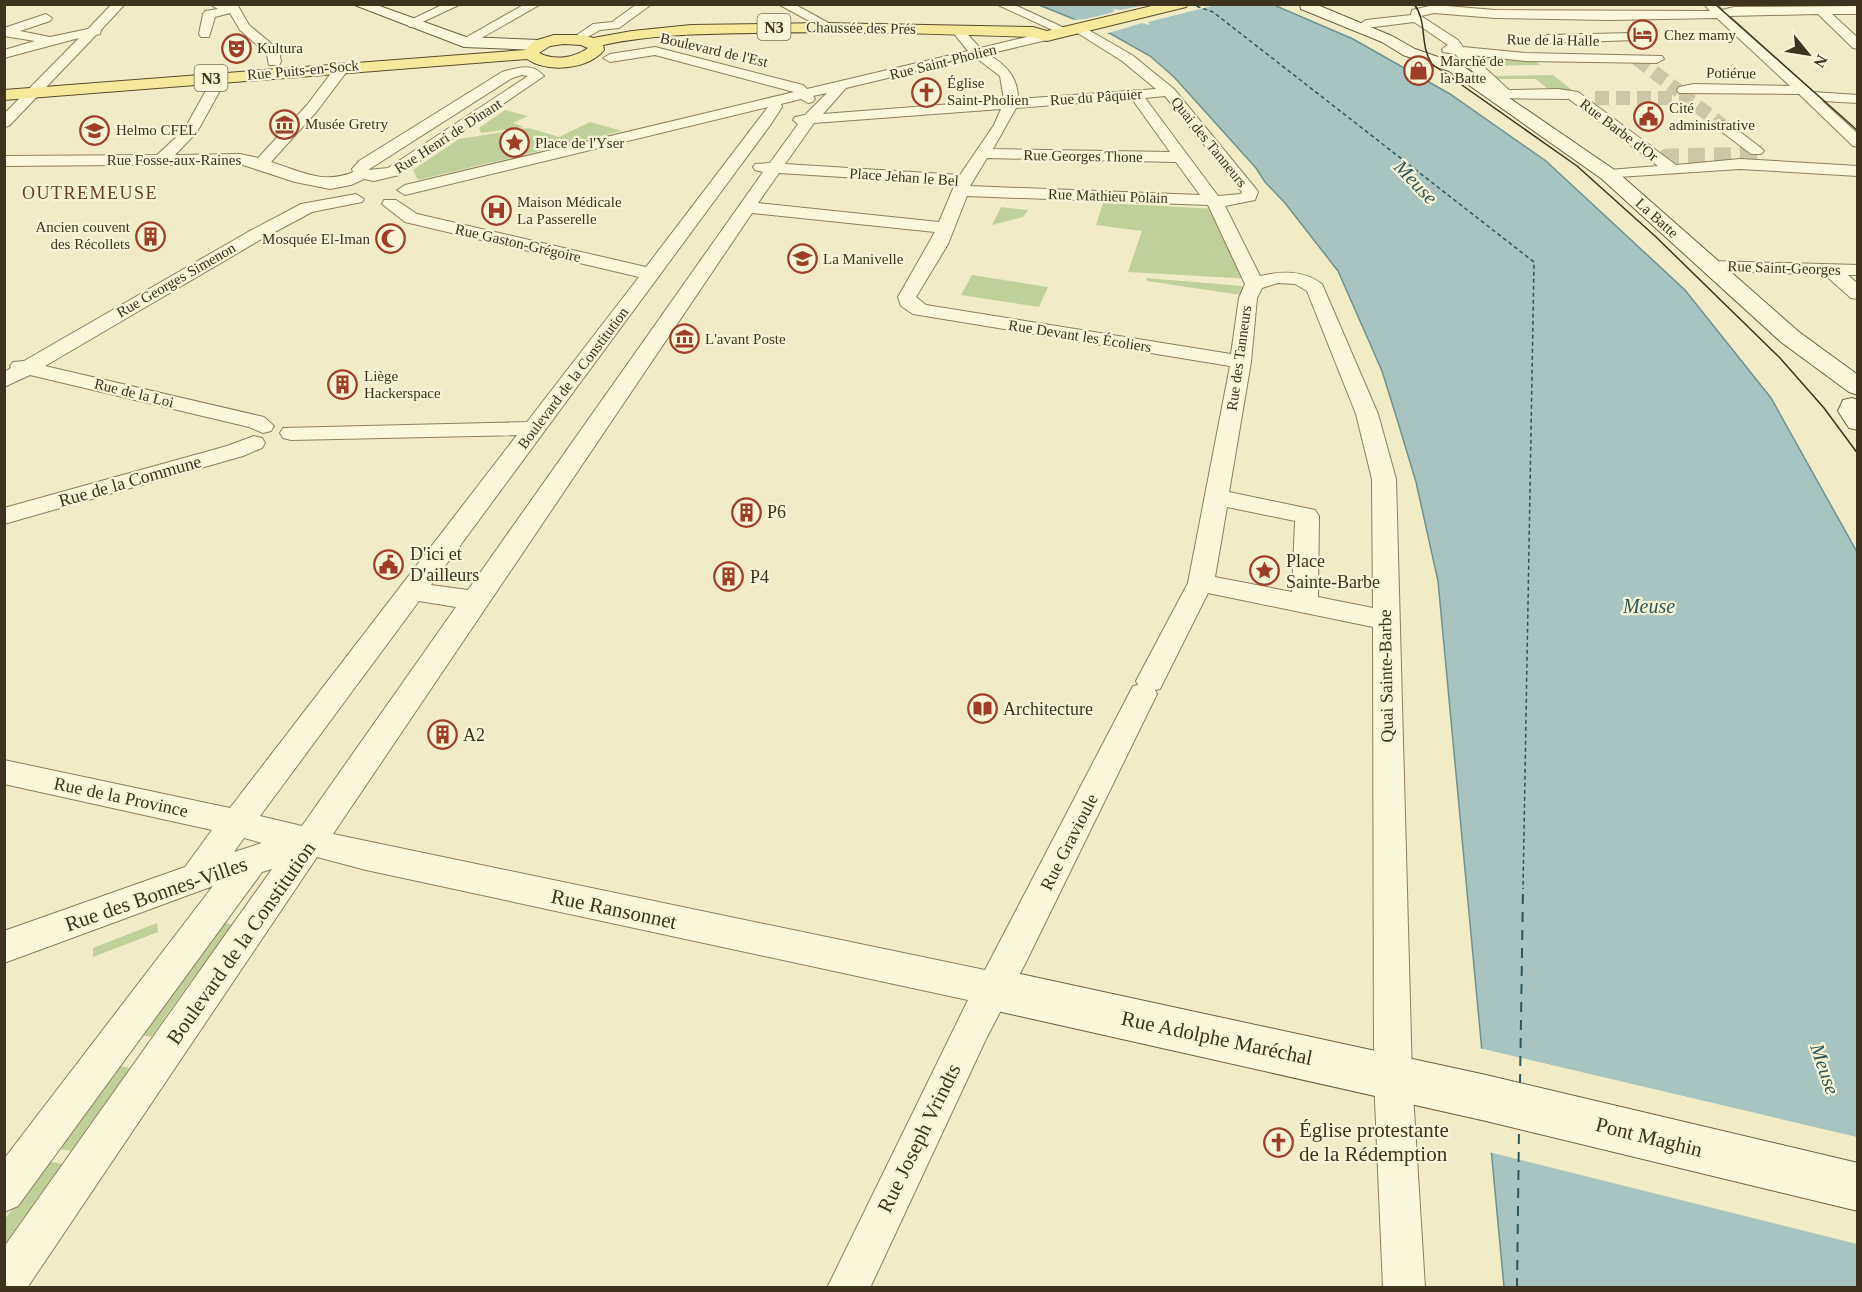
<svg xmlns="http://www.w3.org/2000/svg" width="1862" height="1292" viewBox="0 0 1862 1292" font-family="'Times New Roman',serif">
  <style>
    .green { fill: #bfd099 }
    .water { fill: #a7c4c1; stroke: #6d9391; stroke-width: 1.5 }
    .pier { fill: #f1ecc6 }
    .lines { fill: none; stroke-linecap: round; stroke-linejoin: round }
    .ferry-far1 { stroke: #2d575d; stroke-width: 1.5; stroke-dasharray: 4 3; stroke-linecap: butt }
    .ferry { stroke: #2d575d; stroke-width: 2; stroke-dasharray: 10 8; stroke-linecap: butt }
    .street-tunnel-far1 { stroke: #cdc7a5; stroke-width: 14; stroke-dasharray: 14 7; stroke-linecap: butt }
    .street-tunnel { stroke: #cdc7a5; stroke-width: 17; stroke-dasharray: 17 9; stroke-linecap: butt }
    .street-casing { stroke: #8e7f5a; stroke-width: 2 }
    .secondary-casing { stroke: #6f603d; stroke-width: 2 }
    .primary-casing { stroke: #5b4c2e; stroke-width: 2 }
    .street { fill: #fbf7da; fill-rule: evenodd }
    .secondary { fill: #fbf7da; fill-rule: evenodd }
    .primary { fill: #f5ea9c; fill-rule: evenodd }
    .tram { stroke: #3d331f; stroke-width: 1.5 }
    .labels { text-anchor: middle; stroke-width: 4.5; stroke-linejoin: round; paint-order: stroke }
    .far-street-label { font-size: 15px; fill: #3d331f; stroke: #f8f4d6 }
    .far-poi-label { font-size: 15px; fill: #3d331f; stroke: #f8f4d6; text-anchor: start }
    .shield { fill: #f8f4d6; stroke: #756d56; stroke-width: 1.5 }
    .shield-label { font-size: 16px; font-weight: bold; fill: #3d331f }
    .far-quarter-label { font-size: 18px; letter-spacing: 1.5px; fill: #6c3c1c; stroke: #f8f4d6 }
    .street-label { font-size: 18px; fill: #3d331f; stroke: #f8f4d6 }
    .poi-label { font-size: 18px; fill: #3d331f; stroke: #f8f4d6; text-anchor: start }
    .water-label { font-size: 20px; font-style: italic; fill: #2d575d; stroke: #f8f4d6 }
    .near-street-label { font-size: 21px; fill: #3d331f; stroke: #f8f4d6 }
    .near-poi-label { font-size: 21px; fill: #3d331f; stroke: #f8f4d6; text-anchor: start }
  </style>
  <rect width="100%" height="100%" fill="#f1ecc6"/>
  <!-- green -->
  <path class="green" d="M1475,54l59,6 6,5 -58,1z
    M1553,75l19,15h-23l-13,-11h-40l-5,-3z
    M505,110l23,6 -15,7 11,4 -43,6 -2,-5z
    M590,122l32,9 -204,49 -5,-10 46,-31 70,-11 30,9z
    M1103,203l116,6 33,70 -124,-7 14,-41 -46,-6z
    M1001,207l27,3 -5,7 -31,8z
    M972,275l76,12 -9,20 -78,-12z
    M1146,278l96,8 -1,9 -94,-14z
    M218,921l23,6 -19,28 -29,23 -42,59 -14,-3z
    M157,923l1,9 -65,25v-9z
    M116,1065l14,3 -59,83 -15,-3z
    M47,1161l15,3 -57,80v-25z"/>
  <!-- water -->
  <path class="water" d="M1039,5h235l79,34 97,55 96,67 139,129 86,108 86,154v735h-353l-66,-706 -22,-99 -19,-63 -15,-48 -44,-100 -53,-68 -20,-21 -9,-14 -82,-91 -24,-21 -39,-22z"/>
  <!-- pier -->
  <path class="pier" d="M1145,5h71l-68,17 2,3 -8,-2 -37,11 -36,-14 17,-1 28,-7 -1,-3 8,1z
    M1479,1048l378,89v107l-368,-92z"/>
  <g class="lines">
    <!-- ferry-far1 -->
    <path class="ferry-far1" d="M1190,4l23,8 321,250 -11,627"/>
    <!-- ferry -->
    <path class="ferry" d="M1520,1084l3,-196
      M1517,1288l2,-160"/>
    <!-- street-tunnel-far1 -->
    <path class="street-tunnel-far1" d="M1637,59l42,32
      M1595,98h92l35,27"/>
    <!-- street-tunnel -->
    <path class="street-tunnel" d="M1671,160l-4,-3 94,-2 -5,-4"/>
    <defs>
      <path id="street" d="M112,4h13l-24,26 -1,4 -4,1 -87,91 -5,1v-13l75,-76 -75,20v-8l31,-9 -31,-5v-8l42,-14 6,4 -2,3 -30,10 30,6 38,-8z
        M209,4l29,2 11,19 30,25 2,12 -2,3h-10l-2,-11 -27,-24 -10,-17 -15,4 -6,20h-8l-2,-3 4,-20 2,-3 13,-2z
        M444,4h17l-47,22 -4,1 -6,-4z
        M525,4h16l-72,41 -5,1 -6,-4z
        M637,4h15l-33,24 -19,2 -23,13 -6,-4 22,-15 19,-2z
        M778,4h16l42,23 -6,4 -4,-1z
        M996,4h17l60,28 -2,3h-8z
        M1704,4h12l6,6 12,-3 124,-1v8h-26l26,24v11l-5,-1 -35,-34 -89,2 84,76 45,3v8l-36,-2 36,33v13l-5,-1 -54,-52 -120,-1 -2,-3 2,-3 15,-3 96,2 -73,-68 -108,2 -114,-2 -61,-5 -13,3 37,24 5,7 62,6 137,3 2,3 -7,4 -132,-2 -54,-6 38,35 49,-1 20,3 98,73 64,-6 118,7v10l-118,-7 -137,9 -2,-3 8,-5 49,-4 -89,-67 -79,-1 -2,-3 5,-4 -38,-37 -12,-2 -1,-3 6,-4 -34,-23 -48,6 -6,-4 6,-4 45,-5 1,-5 22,-5 61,5 215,1z
        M1080,25l52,30 42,34 82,100 2,3 -3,8 -30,6 35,70c22,-5 43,-6 62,8l56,130 18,65 16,598 13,211h-42l-9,-211 -1,-450 -165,-34 -48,96 -5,1 2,4 -131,268 -40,77 -116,249h-43l141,-288 -602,-130 -49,-13 -290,431h-23v-41l268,-378 -10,3 -244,334 -14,6v-53l209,-273 -209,77v-32l181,-64 27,-37 -208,-46v-24l226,48 287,-373 -226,5 -8,-2 -3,-5 3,-5 244,-6 112,-145 -234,-55 -23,-18 2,-4h12l21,14 229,53 122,-160 -363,88 -8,-5 8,-5 389,-93 -139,-37 -45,7 -7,-4 7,-4 45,-7 148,38 4,4 161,-38 -17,-21 6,-4 4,1 19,21 67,-16 6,4 -2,3 -63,15c18,11 30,23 30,45l138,-10 -34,-28 -46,-29 -2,-3 2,-3zM975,57l25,19 4,24 -181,14 23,-26zM827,93l-22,22 -10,2 -2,3 5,4 -28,39 -15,1 -2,3 2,3 8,2 -295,418 -37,-5 340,-461 11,-17 -1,-3 20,-5 7,4 5,-1 2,-3 -2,-3zM1165,96l77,96 -1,2 -23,2 -73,-98zM1132,99l38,53 -177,-3 23,-41zM1001,109l-7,16 -34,50 -175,-11 29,-41zM987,158l189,4 24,33 -230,-9zM779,173l176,11 -16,38 -181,-19zM967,196l241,9 37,79 -6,14 -8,56 -305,-49 -10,-8 32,-53zM752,213l183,19 -37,65 3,9 12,8 317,52 -42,217 -52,98 2,4 -5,1 -148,284 -652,-136zM1278,283l17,1 12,7 49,123 16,65 1,129 -55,-11 1,-81 -4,-6 -86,-18 22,-130 6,-64 5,-10zM1227,507l68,14 -3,71 -77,-15zM419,601l37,6 -154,219 -42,-10zM244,838l18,5 -28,9z
        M1632,33l4,1 2,3 -2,3 -89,3 -6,-4 6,-4z
        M343,63l7,4 -2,3 -31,41 -46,51c29,9 53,23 82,10l-1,-3 7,-8 143,-89c15,-4 30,-10 42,4l-145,99 -25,6 -10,-2 -13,6 -21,4 -35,-7 -55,-18 -236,2v-10l153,-1 27,-25 24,-43 7,-4 7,4 -25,45 -22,23 65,-1 18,4 49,-53 31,-41zM522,75l6,1 -140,92 -20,2 144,-92z
        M1722,121l5,1 34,26 3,3 -3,3h-10l-34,-26 -2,-3z
        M356,194l8,5 -2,3 -50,10 -52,28 -215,126 219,51 10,9 -3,5 -8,2 -14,-6 -219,-52 -26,12v-15l7,-4 -1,-2 3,-4 11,-1 224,-129 53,-28z
        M1710,261l148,4v10h-10l10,9v15l-7,-1 -26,-23 -121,-5 -3,-4 3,-4z
        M254,436l8,2 3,5 -3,5 -19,8 -239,68v-16l223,-62z"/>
      <path id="secondary" d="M352,4h22l92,33 72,3 8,5 -8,5 -74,-3z
        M1300,4h15l77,32 23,13 46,16 155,106 183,161 59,43v20l-9,-3 -68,-50 -179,-163 -153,-108 -46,-16 -21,-13 -81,-33z
        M1852,398l6,2v30l-9,-2 -11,-17 5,-11z
        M993,968l493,107 372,88v48l-372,-90 -493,-111 -15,-6 -6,-15 6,-15z"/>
      <path id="primary" d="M1160,4h28l-2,3 -139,34 -15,-4c-93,-3 -186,-6 -279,-4 -50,1 -101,1 -150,12l1,5c-16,20 -57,23 -77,9l-523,41v-10l521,-40 9,-9 20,-6h30l9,3 39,-7 59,-6 131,-2 211,4 14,4zM564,44l17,1 7,3c-14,10 -34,13 -49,5l11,-7z"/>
    </defs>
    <!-- street casing -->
    <use href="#street" class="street-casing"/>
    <!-- secondary casing -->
    <use href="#secondary" class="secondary-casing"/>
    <!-- primary casing -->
    <use href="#primary" class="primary-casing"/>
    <!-- street -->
    <use href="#street" class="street"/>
    <!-- secondary -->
    <use href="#secondary" class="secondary"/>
    <!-- primary -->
    <use href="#primary" class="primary"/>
    <!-- tram -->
    <path class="tram" d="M1414,4c14,18 5,41 18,60l145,102 78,70 125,122 44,50 34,46
      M1715,4l143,127"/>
  </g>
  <!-- icons -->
  <defs>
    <symbol id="hotel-ring" viewBox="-11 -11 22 22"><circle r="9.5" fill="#f8f4d6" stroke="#a03d26" stroke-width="1.5"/><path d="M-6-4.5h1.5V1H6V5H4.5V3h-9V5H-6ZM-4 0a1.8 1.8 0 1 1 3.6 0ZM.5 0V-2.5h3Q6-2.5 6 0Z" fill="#a03d26"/></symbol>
    <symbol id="theatre-ring" viewBox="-11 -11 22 22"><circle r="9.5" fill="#f8f4d6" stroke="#a03d26" stroke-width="1.5"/><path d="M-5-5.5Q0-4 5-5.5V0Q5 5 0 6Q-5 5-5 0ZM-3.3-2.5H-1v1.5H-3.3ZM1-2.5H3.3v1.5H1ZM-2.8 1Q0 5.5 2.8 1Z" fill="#a03d26"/></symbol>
    <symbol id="shop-ring" viewBox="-11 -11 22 22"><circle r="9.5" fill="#f8f4d6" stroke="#a03d26" stroke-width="1.5"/><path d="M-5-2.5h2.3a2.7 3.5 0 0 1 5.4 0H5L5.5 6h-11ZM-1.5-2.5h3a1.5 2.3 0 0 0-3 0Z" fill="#a03d26"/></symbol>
    <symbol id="church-ring" viewBox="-11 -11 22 22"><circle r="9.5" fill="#f8f4d6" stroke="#a03d26" stroke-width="1.5"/><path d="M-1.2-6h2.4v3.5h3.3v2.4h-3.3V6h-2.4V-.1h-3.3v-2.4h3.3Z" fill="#a03d26"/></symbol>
    <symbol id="civic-ring" viewBox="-11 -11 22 22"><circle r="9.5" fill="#f8f4d6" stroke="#a03d26" stroke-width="1.5"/><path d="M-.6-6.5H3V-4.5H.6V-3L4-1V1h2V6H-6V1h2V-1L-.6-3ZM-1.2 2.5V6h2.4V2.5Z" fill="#a03d26"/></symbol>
    <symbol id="museum-ring" viewBox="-11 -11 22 22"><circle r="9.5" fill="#f8f4d6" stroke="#a03d26" stroke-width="1.5"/><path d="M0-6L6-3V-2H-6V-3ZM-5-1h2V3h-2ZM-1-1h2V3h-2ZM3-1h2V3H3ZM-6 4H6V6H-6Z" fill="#a03d26"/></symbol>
    <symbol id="university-ring" viewBox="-11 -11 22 22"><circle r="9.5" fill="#f8f4d6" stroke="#a03d26" stroke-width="1.5"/><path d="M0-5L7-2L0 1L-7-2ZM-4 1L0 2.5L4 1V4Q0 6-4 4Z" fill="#a03d26"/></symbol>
    <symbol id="sight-ring" viewBox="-11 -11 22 22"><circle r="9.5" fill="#f8f4d6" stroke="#a03d26" stroke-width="1.5"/><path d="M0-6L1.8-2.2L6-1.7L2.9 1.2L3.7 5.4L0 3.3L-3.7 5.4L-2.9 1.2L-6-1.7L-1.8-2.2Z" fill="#a03d26"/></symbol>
    <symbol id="hospital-ring" viewBox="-11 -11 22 22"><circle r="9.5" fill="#f8f4d6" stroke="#a03d26" stroke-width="1.5"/><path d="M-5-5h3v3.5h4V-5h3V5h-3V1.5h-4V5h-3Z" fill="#a03d26"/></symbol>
    <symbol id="building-ring" viewBox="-11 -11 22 22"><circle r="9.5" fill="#f8f4d6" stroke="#a03d26" stroke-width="1.5"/><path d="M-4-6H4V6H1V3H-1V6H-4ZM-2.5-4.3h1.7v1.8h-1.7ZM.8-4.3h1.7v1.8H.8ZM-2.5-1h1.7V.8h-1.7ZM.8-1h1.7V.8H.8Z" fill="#a03d26"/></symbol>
    <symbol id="mosque-ring" viewBox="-11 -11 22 22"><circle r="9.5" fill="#f8f4d6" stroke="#a03d26" stroke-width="1.5"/><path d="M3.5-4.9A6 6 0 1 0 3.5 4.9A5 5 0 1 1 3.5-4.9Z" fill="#a03d26"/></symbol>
    <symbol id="school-ring" viewBox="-11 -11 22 22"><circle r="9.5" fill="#f8f4d6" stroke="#a03d26" stroke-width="1.5"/><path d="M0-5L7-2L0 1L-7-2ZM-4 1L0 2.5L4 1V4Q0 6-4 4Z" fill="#a03d26"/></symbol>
    <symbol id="library-ring" viewBox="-11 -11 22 22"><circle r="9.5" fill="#f8f4d6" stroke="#a03d26" stroke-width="1.5"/><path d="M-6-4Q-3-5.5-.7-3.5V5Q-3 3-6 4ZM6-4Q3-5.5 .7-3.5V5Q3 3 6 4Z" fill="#a03d26"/></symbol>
  </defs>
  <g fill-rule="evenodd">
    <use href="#hotel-ring" x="1626" y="18" width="33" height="33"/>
    <use href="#theatre-ring" x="220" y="32" width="33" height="33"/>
    <use href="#shop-ring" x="1402" y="54" width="33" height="33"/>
    <use href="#church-ring" x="910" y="76" width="33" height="33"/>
    <use href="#civic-ring" x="1632" y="100" width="33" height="33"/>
    <use href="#museum-ring" x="268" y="108" width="33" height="33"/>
    <use href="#university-ring" x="78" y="114" width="33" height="33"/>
    <use href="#sight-ring" x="498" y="126" width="33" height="33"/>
    <use href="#hospital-ring" x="480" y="194" width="33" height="33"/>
    <use href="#building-ring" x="134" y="220" width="33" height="33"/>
    <use href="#mosque-ring" x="374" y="222" width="33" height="33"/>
    <use href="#school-ring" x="786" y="242" width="33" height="33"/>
    <use href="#museum-ring" x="668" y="322" width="33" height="33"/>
    <use href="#building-ring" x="326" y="368" width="33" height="33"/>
    <use href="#building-ring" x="730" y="496" width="33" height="33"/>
    <use href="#civic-ring" x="372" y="548" width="33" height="33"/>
    <use href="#sight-ring" x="1248" y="554" width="33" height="33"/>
    <use href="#building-ring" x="712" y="560" width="33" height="33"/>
    <use href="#library-ring" x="966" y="692" width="33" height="33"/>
    <use href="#building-ring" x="426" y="718" width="33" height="33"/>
    <use href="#church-ring" x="1262" y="1126" width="33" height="33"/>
  </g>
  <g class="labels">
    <!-- far-street labels -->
    <g class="far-street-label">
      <text transform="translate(861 28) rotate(1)" y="5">Chaussée des Prés</text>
      <text transform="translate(1553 40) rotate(1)" y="5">Rue de la Halle</text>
      <text transform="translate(714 50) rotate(13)" y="5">Boulevard de l'Est</text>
      <text transform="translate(943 62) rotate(-14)" y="5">Rue Saint-Pholien</text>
      <text transform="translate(303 70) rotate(-5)" y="5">Rue Puits-en-Sock</text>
      <text transform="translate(1731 73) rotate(1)" y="5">Potiérue</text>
      <text transform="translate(1096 97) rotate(-4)" y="5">Rue du Pâquier</text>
      <text transform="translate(1619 130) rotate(37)" y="5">Rue Barbe d'Or</text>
      <text transform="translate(448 136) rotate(-33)" y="5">Rue Henri de Dinant</text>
      <text transform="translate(1209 142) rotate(51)" y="5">Quai des Tanneurs</text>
      <text transform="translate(1083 156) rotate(1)" y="5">Rue Georges Thone</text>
      <text x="174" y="165">Rue Fosse-aux-Raines</text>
      <text transform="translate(904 177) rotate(4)" y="5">Place Jehan le Bel</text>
      <text transform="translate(1108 196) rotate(2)" y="5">Rue Mathieu Polain</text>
      <text transform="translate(1657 218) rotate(42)" y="5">La Batte</text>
      <text transform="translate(518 243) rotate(13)" y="5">Rue Gaston-Grégoire</text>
      <text transform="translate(1784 268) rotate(2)" y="5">Rue Saint-Georges</text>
      <text transform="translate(176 280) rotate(-30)" y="5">Rue Georges Simenon</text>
      <text transform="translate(1080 336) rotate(9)" y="5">Rue Devant les Écoliers</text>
      <text transform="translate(1239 358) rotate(-82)" y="5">Rue des Tanneurs</text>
      <text transform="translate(573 378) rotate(-53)" y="5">Boulevard de la Constitution</text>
      <text transform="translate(134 393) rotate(14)" y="5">Rue de la Loi</text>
    </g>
    <!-- far-poi labels -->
    <g class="far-poi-label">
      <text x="1664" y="40">Chez mamy</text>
      <text x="257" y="53">Kultura</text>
      <text x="1440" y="66">Marché de<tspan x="1440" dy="17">la Batte</tspan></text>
      <text x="947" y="88">Église<tspan x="947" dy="17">Saint-Pholien</tspan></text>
      <text x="1669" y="113">Cité<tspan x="1669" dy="17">administrative</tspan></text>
      <text x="305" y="129">Musée Gretry</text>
      <text x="116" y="135">Helmo CFEL</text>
      <text x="535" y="148">Place de l'Yser</text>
      <text x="517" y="207">Maison Médicale<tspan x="517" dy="17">La Passerelle</tspan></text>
      <text x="130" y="232" text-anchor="end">Ancien couvent<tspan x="130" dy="17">des Récollets</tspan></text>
      <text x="370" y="244" text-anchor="end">Mosquée El-Iman</text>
      <text x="823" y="264">La Manivelle</text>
      <text x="705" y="344">L'avant Poste</text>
      <text x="364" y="381">Liège<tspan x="364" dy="17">Hackerspace</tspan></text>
    </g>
    <!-- shield labels -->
    <g class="shield">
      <rect x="757.5" y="14" width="33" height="26" rx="4.5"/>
      <rect x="194.5" y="65" width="33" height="26" rx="4.5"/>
    </g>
    <g class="shield-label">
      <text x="774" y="33">N3</text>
      <text x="211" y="84">N3</text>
    </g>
    <!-- far-quarter labels -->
    <g class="far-quarter-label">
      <text x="90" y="199">OUTREMEUSE</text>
    </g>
    <!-- street labels -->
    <g class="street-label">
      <text transform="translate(130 481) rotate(-16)" y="6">Rue de la Commune</text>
      <text transform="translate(1386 676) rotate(-91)" y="6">Quai Sainte-Barbe</text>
      <text transform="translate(121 797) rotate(12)" y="6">Rue de la Province</text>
      <text transform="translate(1069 842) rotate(-63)" y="6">Rue Gravioule</text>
    </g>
    <!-- poi labels -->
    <g class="poi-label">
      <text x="767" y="518">P6</text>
      <text x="410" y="560">D'ici et<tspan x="410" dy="21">D'ailleurs</tspan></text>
      <text x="1286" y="567">Place<tspan x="1286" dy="21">Sainte-Barbe</tspan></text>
      <text x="750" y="583">P4</text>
      <text x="1003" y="715">Architecture</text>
      <text x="463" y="741">A2</text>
    </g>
    <!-- water labels -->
    <g class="water-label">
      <text transform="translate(1416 182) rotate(46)" y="7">Meuse</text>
      <text x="1649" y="613">Meuse</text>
      <text transform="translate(1825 1069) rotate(71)" y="7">Meuse</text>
    </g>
    <!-- near-street labels -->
    <g class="near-street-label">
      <text transform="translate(156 894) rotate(-19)" y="7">Rue des Bonnes-Villes</text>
      <text transform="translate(614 909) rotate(12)" y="7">Rue Ransonnet</text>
      <text transform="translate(241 943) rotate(-55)" y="7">Boulevard de la Constitution</text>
      <text transform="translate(1217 1038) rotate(12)" y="7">Rue Adolphe Maréchal</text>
      <text transform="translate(1649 1137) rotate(14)" y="7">Pont Maghin</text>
      <text transform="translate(919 1138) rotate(-64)" y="7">Rue Joseph Vrindts</text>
    </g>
    <!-- near-poi labels -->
    <g class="near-poi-label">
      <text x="1299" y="1137">Église protestante<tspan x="1299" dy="24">de la Rédemption</tspan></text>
    </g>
  </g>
  <!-- border -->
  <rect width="1862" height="1292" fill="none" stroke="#3d331f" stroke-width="12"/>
  <!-- north arrow -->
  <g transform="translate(1808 54) rotate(120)" stroke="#f8f4d6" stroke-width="4.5" paint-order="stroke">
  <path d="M0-4.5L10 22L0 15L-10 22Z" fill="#3d331f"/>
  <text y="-9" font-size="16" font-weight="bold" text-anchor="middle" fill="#3d331f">N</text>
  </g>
</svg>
